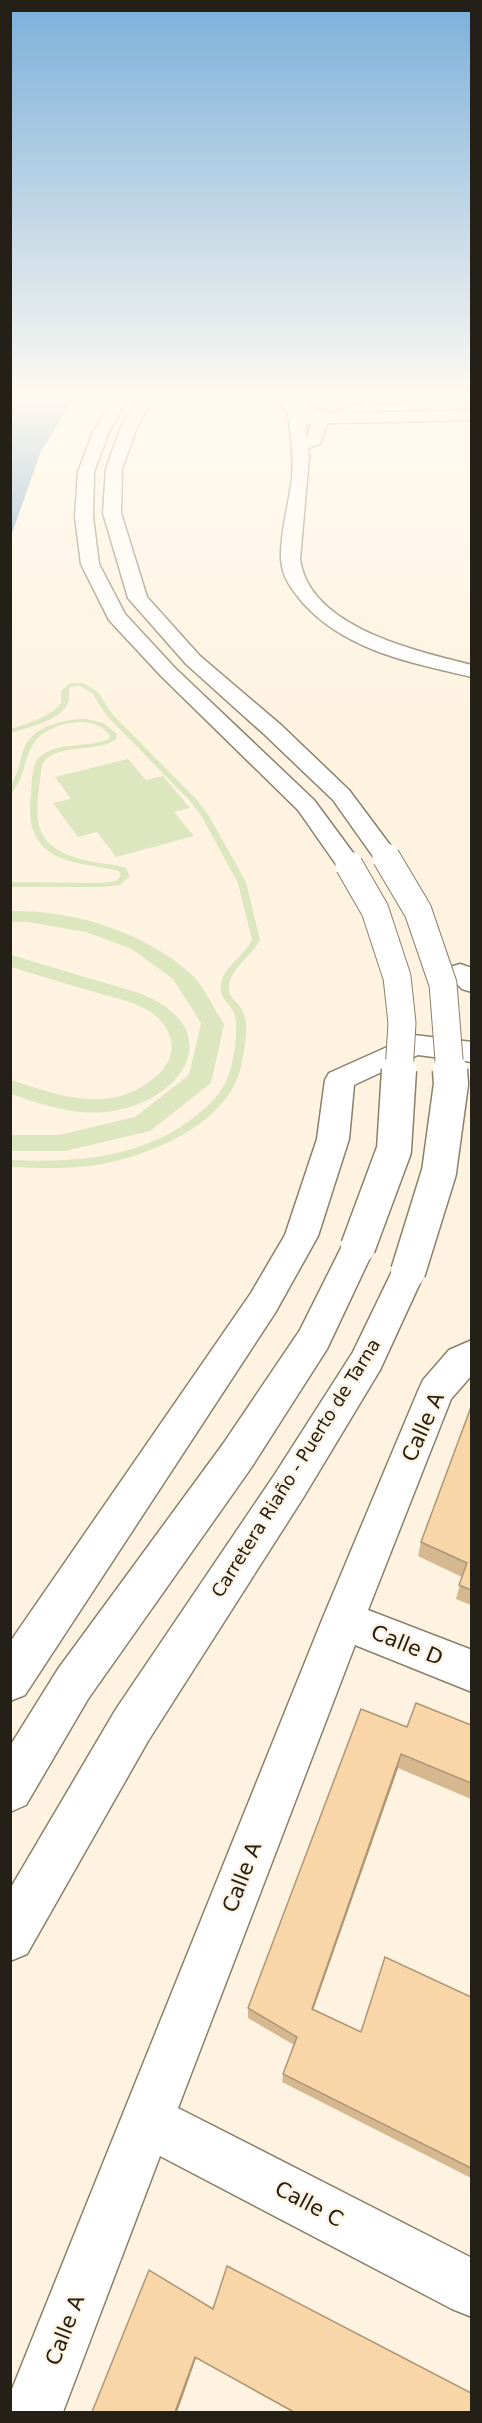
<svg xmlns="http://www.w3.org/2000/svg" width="482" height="2423" viewBox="0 0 482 2423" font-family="'DejaVu Sans',sans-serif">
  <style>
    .green { fill: #dce6bf }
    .water { fill: #78a7c8 }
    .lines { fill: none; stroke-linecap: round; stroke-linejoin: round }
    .lane-casing { stroke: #8b806a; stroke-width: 3 }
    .street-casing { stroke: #8b806a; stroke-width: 3 }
    .secondary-casing { stroke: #8b806a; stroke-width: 3 }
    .primary-casing { stroke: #8b806a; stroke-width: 3 }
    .highway-casing { stroke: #8b806a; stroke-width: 3 }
    .lane { fill: #fff; fill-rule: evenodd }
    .street { fill: #fff; fill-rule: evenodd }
    .secondary { fill: #fff; fill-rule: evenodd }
    .primary { fill: #fff; fill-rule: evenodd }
    .highway { fill: #fff; fill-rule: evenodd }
    .highway-bridge-far1-casing { stroke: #8b806a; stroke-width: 29; stroke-linecap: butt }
    .highway-bridge-casing { stroke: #8b806a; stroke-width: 37; stroke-linecap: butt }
    .highway-bridge-far1 { stroke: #fff; stroke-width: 27 }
    .highway-bridge { stroke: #fff; stroke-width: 34 }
    .wall { fill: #d5b890 }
    .shaded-wall { fill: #ae9676 }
    .building { fill: #f8d6a8; stroke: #ae9676; stroke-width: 1.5 }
    .labels { text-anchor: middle; stroke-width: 4.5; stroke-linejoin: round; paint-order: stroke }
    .street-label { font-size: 18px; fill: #252017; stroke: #fef3e0 }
    .near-street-label { font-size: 21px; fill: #252017; stroke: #fef3e0 }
  </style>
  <rect width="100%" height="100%" fill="#fef3e0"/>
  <!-- green -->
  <path class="green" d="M70,683h13l15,9 15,23 84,85 12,16 37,66 14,58c-8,15 -28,27 -31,45 -2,13 10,17 14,27 7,15 1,39 -2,54 -11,55 -85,87 -134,97 -31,7 -65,5 -96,4v-7c65,3 135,-2 187,-46 16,-13 28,-26 33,-47 4,-16 7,-34 4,-51 -3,-12 -17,-17 -14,-32 3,-18 23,-28 31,-44l-14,-57 -36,-66 -12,-16 -83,-85 -15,-23 -12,-7 -10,1c-3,6 1,12 -3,18 -10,17 -40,22 -56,28v-4c17,-6 38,-11 50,-26v-12z
    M86,719l17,4 14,11 -1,5c-19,15 -63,3 -74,26 -7,52 -15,83 47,96 13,3 25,3 37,7l4,8 -10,9 -18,2h-91v-5l90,1 15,-2 5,-5 -2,-5c-11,-3 -21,-4 -32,-6 -43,-7 -62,-26 -56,-71 1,-12 0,-32 11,-39 18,-13 46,-7 67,-16l1,-4c-4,-3 -7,-7 -11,-9 -18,-10 -55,0 -65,17 -12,17 -7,31 -23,51 -1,-11 5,-17 8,-27 2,-8 3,-16 7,-23 11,-19 40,-25 60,-25z
    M128,759l18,21 17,-4 27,32 -16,4 20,24 -78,21 -19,-25 -19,5 -25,-34 18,-4 -16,-22z
    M11,911c62,-1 132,20 180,63 13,12 23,35 33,50l-13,59 -61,48 -85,20h-54v-16h48l76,-18 54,-42 12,-52 -28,-44 -41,-30 -46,-17 -58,-10h-17z
    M11,955l128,38c88,34 49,105 -26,118 -36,6 -69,-6 -102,-17v-14c43,14 93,33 135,4 10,-7 20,-15 24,-27 5,-15 -2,-30 -13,-40 -17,-15 -43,-19 -63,-25 -28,-8 -56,-17 -83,-25z"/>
  <!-- water -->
  <path class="water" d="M11,395h65l-35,56 -30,85z"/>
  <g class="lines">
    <defs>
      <path id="lane" d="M359,395h10l3,10 29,-1 4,-4 3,1 4,6 -5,3 -55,2 -25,9 -5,-3 26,-11 14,-2z"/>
      <path id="street" d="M472,410v10l-175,4 -8,-5 8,-5z
        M460,964l12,4v24l-10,-3 -16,-16 4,-6z
        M414,1035l58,7v20l-54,-7 -64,30 -5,54 -31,97 -43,77 -250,382 -15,6v-59l241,-349 34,-58 32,-96 8,-59 4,-7z
        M472,1340v35l-21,24 -83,211 104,40v42l-117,-47 -177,463 294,150v59l-20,-8 -292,-153 -97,256h-53v-18l312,-774 96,-229 5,-11 26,-30z"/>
      <path id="secondary" d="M274,395h15l15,18 5,44 -9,102c9,69 117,92 172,106v12c-60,-14 -126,-26 -169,-74 -11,-13 -21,-26 -22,-44 -1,-27 8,-54 11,-81 2,-20 -1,-39 -3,-59l-1,-5z"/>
      <path id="primary" d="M288,395h15l8,11 21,9 3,3 -9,8 -6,18 -21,8 -8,-5 2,-3 14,-6 4,-14 5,-5 -15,-7z"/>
      <path id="highway" d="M116,395h14l-21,37 -15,40 -1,45 6,47 26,50 50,54 139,132 48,65 -4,5 -9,3 -9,-3 -42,-60 -137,-134 -52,-56 -28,-56 -6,-47 3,-45 15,-40z
        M141,395h14l-18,32 -15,42 -1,44 26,84 53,59 81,69 68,65 50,67 -4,5 -9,3 -9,-3 -44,-62 -68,-65 -79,-71 -58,-66 -25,-85 3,-44 15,-42z
        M358,1234l12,4 5,9 -48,102 -76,119 -163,231 -62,106 -16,7v-66l48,-77 165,-225 77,-114 46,-92z
        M408,1259l12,4 5,9 -45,98 -77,128 -155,243 -121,213 -17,7v-72l106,-180 159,-235 78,-122 43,-89z"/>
    </defs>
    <!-- lane casing -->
    <use href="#lane" class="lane-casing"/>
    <!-- street casing -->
    <use href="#street" class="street-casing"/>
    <!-- secondary casing -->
    <use href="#secondary" class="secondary-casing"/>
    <!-- primary casing -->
    <use href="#primary" class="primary-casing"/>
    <!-- highway casing -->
    <use href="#highway" class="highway-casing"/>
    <!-- lane -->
    <use href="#lane" class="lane"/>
    <!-- street -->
    <use href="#street" class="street"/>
    <!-- secondary -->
    <use href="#secondary" class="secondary"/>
    <!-- primary -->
    <use href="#primary" class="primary"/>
    <!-- highway -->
    <use href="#highway" class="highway"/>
    <defs>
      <path id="highway-bridge-far1" d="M386,857l32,54 25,73 7,88
        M349,865l26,45 22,67 5,46 -3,49"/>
      <path id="highway-bridge" d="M358,1247l36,-97 5,-80
        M408,1272l31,-100 12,-88 -1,-14"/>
    </defs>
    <!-- highway-bridge-far1 casing -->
    <use href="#highway-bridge-far1" class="highway-bridge-far1-casing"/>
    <!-- highway-bridge casing -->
    <use href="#highway-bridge" class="highway-bridge-casing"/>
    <!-- highway-bridge-far1 -->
    <use href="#highway-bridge-far1" class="highway-bridge-far1"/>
    <!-- highway-bridge -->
    <use href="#highway-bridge" class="highway-bridge"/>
  </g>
  <!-- wall -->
  <path class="wall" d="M471,1407v198l-15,-6 6,-22 -44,-21 3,-14z
    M471,1725v74l-73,-31 -85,241 48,23 110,-35v181l-189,-96 1,-8 11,-29 -46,-27v-10l159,-281z
    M213,2309l258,103h-179l-96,-54 -19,54h-85z"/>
  <!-- shaded-wall -->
  <path class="shaded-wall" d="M401,1754l-3,14 -88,251 2,-10z
    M195,2357l1,1 -19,54h-2z"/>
  <!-- building -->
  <path class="building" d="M471,1407v183l-12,-5 8,-22 -46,-21z
    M416,1703l55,22v58l-70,-29 -89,255 49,23 24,-75 86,40v171l-188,-94 14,-37 -49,-29 113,-299 46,18z
    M227,2266l244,127v19h-177l-99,-55 -20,55h-83l57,-142 64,39z"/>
  <!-- sky -->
  <linearGradient id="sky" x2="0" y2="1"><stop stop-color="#7bafdb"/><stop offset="0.54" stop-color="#fffaf1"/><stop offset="1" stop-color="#fffaf1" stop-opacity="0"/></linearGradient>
  <rect width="482" height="734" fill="url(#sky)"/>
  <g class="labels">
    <!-- street labels -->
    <g class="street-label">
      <text transform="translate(296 1468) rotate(-58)" y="6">Carretera Riaño - Puerto de Tarna</text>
    </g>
    <!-- near-street labels -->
    <g class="near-street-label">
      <text transform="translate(423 1427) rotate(-66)" y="7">Calle A</text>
      <text transform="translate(407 1645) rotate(22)" y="7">Calle D</text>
      <text transform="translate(242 1877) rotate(-69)" y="7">Calle A</text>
      <text transform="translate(309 2204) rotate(28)" y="7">Calle C</text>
      <text transform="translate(65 2330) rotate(-69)" y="7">Calle A</text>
    </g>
  </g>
  <!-- border -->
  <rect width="482" height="2423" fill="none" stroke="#252017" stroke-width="24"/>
</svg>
